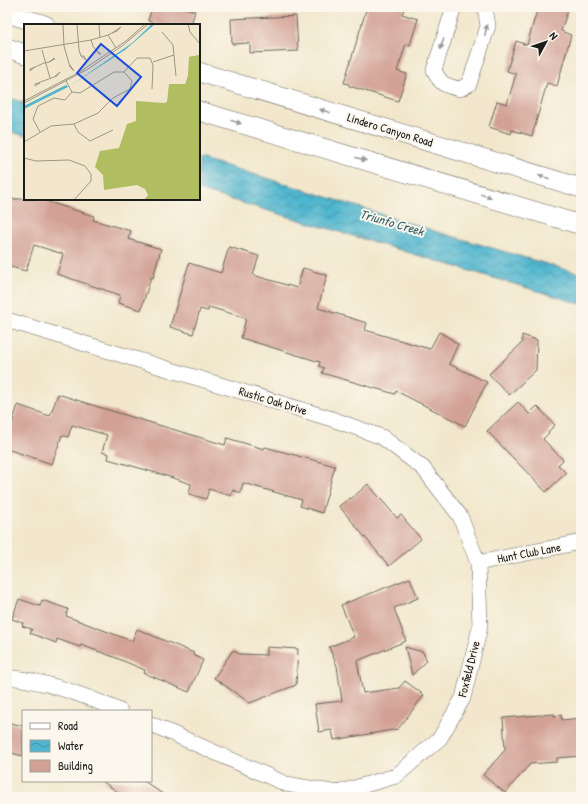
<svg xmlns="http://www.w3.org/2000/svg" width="588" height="804" viewBox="0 0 588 804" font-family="'Patrick Hand',sans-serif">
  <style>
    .water { fill: url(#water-waves); stroke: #366976 }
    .building { fill: #d2a094 }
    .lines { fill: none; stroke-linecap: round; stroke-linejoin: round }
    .minor-casing { stroke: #67635a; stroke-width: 16 }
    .tertiary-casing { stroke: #67635a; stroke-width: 20 }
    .minor { stroke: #fff; stroke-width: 15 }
    .tertiary { stroke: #fff; stroke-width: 19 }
    .oneway { fill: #999 }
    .labels { text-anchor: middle; stroke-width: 4; stroke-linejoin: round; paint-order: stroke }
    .street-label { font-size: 12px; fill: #1c1c1c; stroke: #fbf7ec }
    .water-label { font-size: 13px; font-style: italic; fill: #315a64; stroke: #fbf7ec }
    .inset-road { fill: none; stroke: #9c9686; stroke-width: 1 }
    .view { fill: #1d4ed8; fill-opacity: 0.15; stroke: #1d4ed8; stroke-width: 2 }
    .inset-edge { fill: none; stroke: #1c1c1c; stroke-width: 2 }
  </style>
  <defs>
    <pattern id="water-waves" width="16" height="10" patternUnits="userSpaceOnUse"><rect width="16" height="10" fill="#50b6cf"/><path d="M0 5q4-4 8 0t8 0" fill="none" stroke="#4293a7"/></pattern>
  </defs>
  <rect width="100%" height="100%" fill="#fbf7ec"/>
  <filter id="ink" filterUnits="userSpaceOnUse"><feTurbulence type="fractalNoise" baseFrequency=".025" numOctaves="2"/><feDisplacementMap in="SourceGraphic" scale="8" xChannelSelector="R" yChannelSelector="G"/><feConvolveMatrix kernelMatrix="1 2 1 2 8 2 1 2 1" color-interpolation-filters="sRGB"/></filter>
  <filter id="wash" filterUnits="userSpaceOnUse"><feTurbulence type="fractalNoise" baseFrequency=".012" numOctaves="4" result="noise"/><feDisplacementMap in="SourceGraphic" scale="16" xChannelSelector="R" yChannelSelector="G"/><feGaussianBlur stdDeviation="0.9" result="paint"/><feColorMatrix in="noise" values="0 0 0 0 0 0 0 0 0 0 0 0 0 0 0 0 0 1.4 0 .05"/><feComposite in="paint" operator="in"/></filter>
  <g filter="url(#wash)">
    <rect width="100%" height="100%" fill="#f2e7cc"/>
    <!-- water -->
    <path class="water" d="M7,97l18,6v33l-18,-6z
      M199,158l71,21 171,54 140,41v30l-382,-114z"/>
    <g id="blocks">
      <!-- building -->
      <path class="building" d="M152,7h29l14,4 -4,14h-30l-13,-4z
        M367,7h38l-3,7 16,5 -8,26 -4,-1 -9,27 10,3 -9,27 -49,-15v-2l-5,-1z
        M538,7h31l-8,24 10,4 -14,51 -10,-3 -15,53 -20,-6 -1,4 -22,-7 8,-26 10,3 9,-30 -9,-3 9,-30 11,4z
        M296,16l2,35 -48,2v-10l-18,1 -1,-25z
        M7,199h32l55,17 -1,4 38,11 -3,8 33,10 -8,29 -2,-1 -10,33 -23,-7 2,-8 -63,-21 6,-20 -29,-9 -8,26 -19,-5z
        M229,247l30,9 -6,19 44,13 6,-20 24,7 -9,33 49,15 -2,7 65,19 9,-17 14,8v1l5,3 -9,20 38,18 -22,44 -69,-35 -1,3 -73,-21 2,-5 -5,-2 1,-4 -79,-24 5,-20 -37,-11 -1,4 -8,-2 -7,25 -23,-7 19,-64 32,10z
        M522,335l15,5 -1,30 -27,25 -20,-21 33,-31z
        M58,394l34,11 133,40 2,-7 37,11 1,-2 70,19 -13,47 -22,-7 2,-6 -59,-17 -3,10 -7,-3 -2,6 -22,-7 -3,10 -17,-5 2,-10 -24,-8 -59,-17 1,-5 -7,-2 5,-17 -35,-10 -4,12 -6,-2 -10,29 -45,-15v-11l11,-33 32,11z
        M518,402l11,12 8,-8 18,19 -7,7 1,1 -6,6 20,21 -5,5 8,8 -20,19 -59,-61z
        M368,484l29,34 4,-3 20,24 -32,27 -50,-60 11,-8 1,1z
        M410,578l8,20 -24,10 12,33 -49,20 6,32 36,-5 6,-7 19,14 -26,34 -64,11 -2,-10 -13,2 -4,-28 27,-3 -5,-35 -8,-19 25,-10 -13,-32z
        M19,599l21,7 2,-6 26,9 -2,7 66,25 5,-12 57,24 -1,2 10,5 -14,32 -45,-19 1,-3 -31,-13 -33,-12 -1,2 -23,-8 -1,4 -26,-10 2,-4 -10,-3 1,-3 -11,-4z
        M267,647l31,2 -2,36 -46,18 -36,-25 19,-28 6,4 28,1z
        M405,647l18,5 4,9 -15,14z
        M554,714v2l7,-1 1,5 19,-2v38l-24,2v4l-27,2 -25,29 -22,-18 22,-25 -2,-32z
        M7,722l16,4v30l-16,-4z
        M102,781h42l23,16h-42z"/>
    </g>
  </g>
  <g filter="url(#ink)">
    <use href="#blocks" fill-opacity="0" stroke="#67635a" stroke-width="1"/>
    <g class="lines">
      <defs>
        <path id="minor" d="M454,7l-20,63c6,14 11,16 26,19l9,-5 19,-58 -3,-19
          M7,320l325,99 50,18 41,31 37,48 18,47 2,64 -17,71 -23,40 -44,38 -59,17 -51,-9 -135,-60
          M478,563l103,-21
          M7,677c39,4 78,18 113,34"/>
        <path id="tertiary" d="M7,13l38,12
          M7,48l18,6
          M199,72l382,116
          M199,111l382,114"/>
      </defs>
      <!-- minor casing -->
      <use href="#minor" class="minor-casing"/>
      <!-- tertiary casing -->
      <use href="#tertiary" class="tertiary-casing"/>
      <!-- minor -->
      <use href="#minor" class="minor"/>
      <!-- tertiary -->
      <use href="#tertiary" class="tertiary"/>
    </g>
    <!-- one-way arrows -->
    <defs><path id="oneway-solid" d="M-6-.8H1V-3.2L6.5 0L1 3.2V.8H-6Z"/></defs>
    <g class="oneway">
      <use href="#oneway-solid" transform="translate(486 30) rotate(-77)"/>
      <use href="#oneway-solid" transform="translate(442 44) rotate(108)"/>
      <use href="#oneway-solid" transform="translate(325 111) rotate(-163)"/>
      <use href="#oneway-solid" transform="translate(236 122) rotate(17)"/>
      <use href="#oneway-solid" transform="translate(361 159) rotate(17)"/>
      <use href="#oneway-solid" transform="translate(544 177) rotate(-163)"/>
      <use href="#oneway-solid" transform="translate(486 196) rotate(17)"/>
    </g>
  </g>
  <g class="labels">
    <!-- street labels -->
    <g class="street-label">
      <text transform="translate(390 130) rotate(17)" y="4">Lindero Canyon Road</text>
      <text transform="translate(273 401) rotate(17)" y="4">Rustic Oak Drive</text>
      <text transform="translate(529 553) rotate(-11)" y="4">Hunt Club Lane</text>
      <text transform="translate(469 669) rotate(-76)" y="4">Foxfield Drive</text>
    </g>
    <!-- water labels -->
    <g class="water-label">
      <text transform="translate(392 222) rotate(16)" y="5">Triunfo Creek</text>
    </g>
  </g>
  <!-- overview -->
  <g transform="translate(24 24)">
    <rect width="176" height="176" fill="#f2e7cc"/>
    <path d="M176,25v151h-56l4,-5 -3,-6 -8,-4 -33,5 -1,-15 -8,-8 5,-16 19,-3 8,-24 9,-3v-20l28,2 3,-1 2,-18h16l4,-11v-16l11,-2z" fill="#b0bd60"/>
    <path d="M176,25v42h-13l2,-34 11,-2z" fill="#b0bd60"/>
    <path d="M128,0h3l-30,26 -55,36 62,-43zM42,61l2,2 -44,22v-3z" fill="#50b6cf"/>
    <path class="inset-road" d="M39,0l1,22 6,21 4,4 -4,-6M53,0l2,26 2,6 5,4 -2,-4h-3M75,0l1,14M164,0l2,8 10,12M138,8l11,13 3,31M84,11l8,13M67,16l2,6 2,3 4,5h2l-6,-5M18,26l8,28M0,27l67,-11 17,-5 4,-2 5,-2 4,-4 -9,6M129,38l21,-7M11,43l-5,4v-2l5,-2 9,-4 5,-1 6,-3 -1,-1 -5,4M100,48l13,-14h13l3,7 -1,24M42,57l6,11 8,1 34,-21h10M16,59l-5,3v-2l22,-8 3,-4 -5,4M0,77l54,-28 48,-32 19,-17M0,79l64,-34 34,-23 26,-22M50,100l4,8 12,9 23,-11M16,108l-7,-13 5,-13 16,-8 11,2 7,-8M0,118l27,-16 23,-2 24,-11 15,-15 17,-9 2,-8 -8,-9M0,134l12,3 33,-1 16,6 6,8v7l-17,19"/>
    <path class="view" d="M77,20l40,33 -24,29 -40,-33z"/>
    <rect width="176" height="176" class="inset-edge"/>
  </g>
  <!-- margin -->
  <rect width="588" height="804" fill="none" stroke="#fbf7ec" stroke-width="24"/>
  <!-- legend -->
  <rect x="22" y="710" width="130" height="72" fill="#fbf7ec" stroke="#a29f99"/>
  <rect x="30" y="723" width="20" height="6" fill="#ffffff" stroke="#a29f99"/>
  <text x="58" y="730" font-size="12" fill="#1c1c1c">Road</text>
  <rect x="30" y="740" width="20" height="12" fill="url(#water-waves)" stroke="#a29f99"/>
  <text x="58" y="750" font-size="12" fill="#1c1c1c">Water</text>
  <rect x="30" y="760" width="20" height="12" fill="#d2a094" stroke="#a29f99"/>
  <text x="58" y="770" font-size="12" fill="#1c1c1c">Building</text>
  <!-- north arrow -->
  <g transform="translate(546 42) rotate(50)" stroke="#fbf7ec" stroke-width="3" paint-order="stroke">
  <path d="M0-3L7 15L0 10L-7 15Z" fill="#1c1c1c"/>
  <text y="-6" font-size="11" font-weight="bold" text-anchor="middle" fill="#1c1c1c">N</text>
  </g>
</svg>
